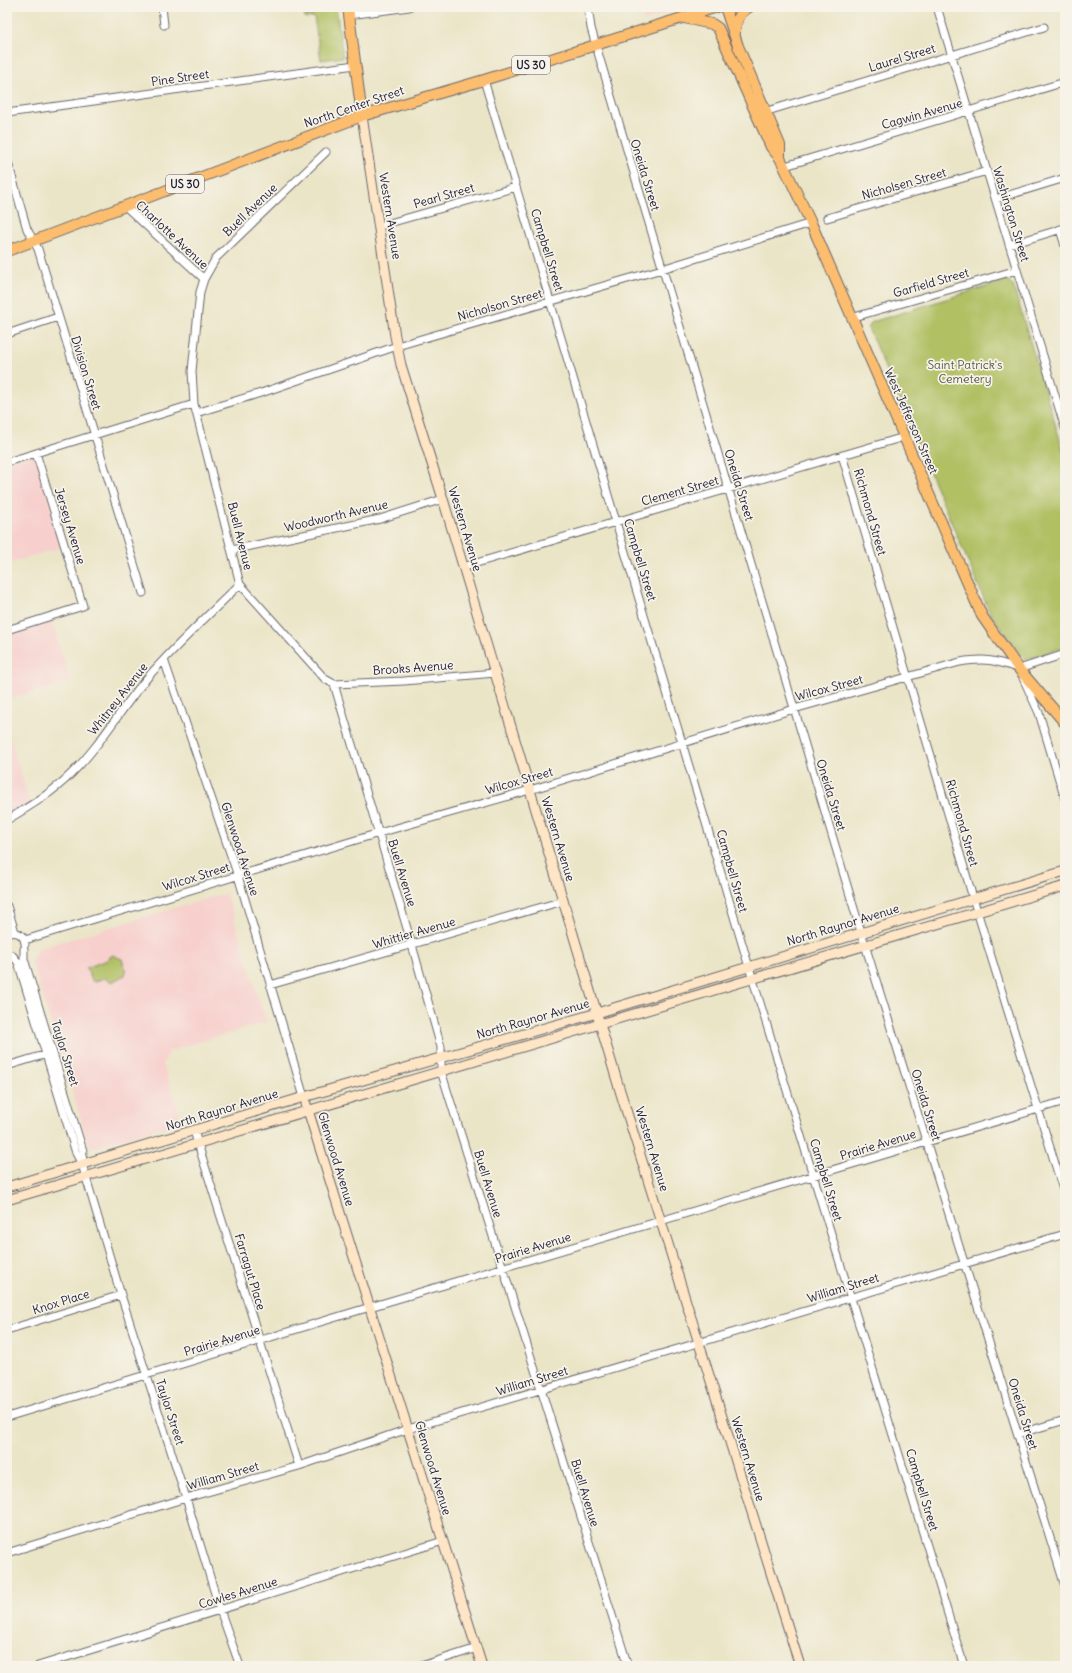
<svg xmlns="http://www.w3.org/2000/svg" width="1072" height="1673" viewBox="0 0 1072 1673" font-family="Delius,sans-serif">
  <style>
    .built { fill: #f7d0cd }
    .green { fill: #b0c063; stroke: #69714f }
    .lines { fill: none; stroke-linecap: round; stroke-linejoin: round }
    .street-casing { stroke: #68666c; stroke-width: 9 }
    .secondary-casing { stroke: #68666c; stroke-width: 11 }
    .primary-casing { stroke: #68666c; stroke-width: 12 }
    .street { stroke: #fff; stroke-width: 7 }
    .secondary { stroke: #fee5c5; stroke-width: 9 }
    .primary { stroke: #fcbd6e; stroke-width: 10 }
    .labels { text-anchor: middle; stroke-width: 3.5; stroke-linejoin: round; paint-order: stroke }
    .shield { fill: #f7f3e8; stroke: #62616f; stroke-width: 1 }
    .shield-label { font-size: 11px; font-weight: bold; fill: #22223b }
    .street-label { font-size: 12px; fill: #22223b; stroke: #f7f3e8 }
    .park-label { font-size: 12px; fill: #545949; stroke: #f7f3e8 }
  </style>
  <rect width="100%" height="100%" fill="#f7f3e8"/>
  <filter id="ink" filterUnits="userSpaceOnUse"><feTurbulence type="fractalNoise" baseFrequency=".025" numOctaves="2"/><feDisplacementMap in="SourceGraphic" scale="8" xChannelSelector="R" yChannelSelector="G"/><feConvolveMatrix kernelMatrix="1 2 1 2 8 2 1 2 1" color-interpolation-filters="sRGB"/></filter>
  <filter id="wash" filterUnits="userSpaceOnUse"><feTurbulence type="fractalNoise" baseFrequency=".012" numOctaves="4" result="noise"/><feDisplacementMap in="SourceGraphic" scale="16" xChannelSelector="R" yChannelSelector="G"/><feGaussianBlur stdDeviation="0.9" result="paint"/><feColorMatrix in="noise" values="0 0 0 0 0 0 0 0 0 0 0 0 0 0 0 0 0 1.4 0 .05"/><feComposite in="paint" operator="in"/></filter>
  <g filter="url(#wash)">
    <rect width="100%" height="100%" fill="#ebe5c8"/>
    <!-- built -->
    <path class="built" d="M642,7h44l-42,14z
      M35,454l28,93 -56,17v-102z
      M50,618l21,63 -64,19v-69z
      M7,727l23,77 -23,13z
      M226,893l40,129 -97,29 -6,13 19,57 -92,27 -59,-187 6,-12z"/>
    <!-- green -->
    <path class="green" d="M304,7h32l7,50 -22,3 -7,-43 -9,1z
      M1007,280l6,5 52,171v191l-40,13 -35,-47 -122,-285 4,-6z
      M112,955l10,4 4,13 -1,3 -13,7 -7,-4 -12,4 -7,-14 21,-8z"/>
  </g>
  <g filter="url(#ink)">
    <g class="lines">
      <defs>
        <path id="street" d="M162,7l2,18
          M588,7l3,21 8,28 262,876 204,654
          M937,7l128,421
          M349,15l60,-8
          M484,80l265,887 215,699
          M7,113l348,-48
          M761,113l283,-86
          M326,152l-110,106 -12,21 -4,13 -8,79 2,33 46,180 85,95 9,5 78,261 29,102v24l187,595
          M7,159l20,70 11,20 105,344
          M785,166l280,-84
          M996,199l69,-21
          M126,207l78,72
          M827,218l160,-47
          M379,226l137,-39
          M1060,229l5,17
          M1009,245l56,-17
          M851,318l166,-48
          M7,334l51,-17
          M196,413l68,-21 133,-46 265,-77 149,-46
          M842,455l131,443 92,298
          M7,462l187,-58
          M232,550l148,-31 63,-20
          M463,567l441,-130
          M7,630l76,-24 -47,-153
          M164,660l74,216 66,221
          M1019,669l46,-15
          M1023,678l16,35 26,86
          M334,684l70,-3 91,-8
          M7,820c23,-14 45,-27 64,-46 30,-29 50,-66 77,-97 29,-33 62,-63 92,-93
          M7,906l8,26
          M7,934c9,-4 17,0 18,10
          M25,940l354,-107 151,-43 264,-81 166,-47c26,-4 35,-2 59,7
          M24,949v10l59,192 -1,13
          M12,955l6,7 58,191 6,11 39,131 65,203 34,112 20,56
          M270,985l293,-84
          M7,1066l40,-12
          M194,1131l105,335
          M7,1330l114,-35
          M7,1417l363,-110 695,-206
          M1018,1434l47,-14
          M7,1553l179,-55 113,-32 109,-37 657,-195
          M38,1666l405,-125
          M421,1666l56,-18"/>
        <path id="secondary" d="M362,116l33,220 6,29 42,134 174,582 183,585
          M306,1104l176,562
          M7,1187l297,-90 293,-84 468,-142
          M7,1200l1058,-314"/>
        <path id="primary" d="M348,7l14,109
          M725,7l13,39 42,99v13l31,65 171,393 37,53 46,54
          M684,18l28,6 6,4 53,119 9,11
          M735,33c0,-12 4,-20 14,-26
          M7,251l355,-135 122,-36 233,-73"/>
      </defs>
      <!-- street casing -->
      <use href="#street" class="street-casing"/>
      <!-- secondary casing -->
      <use href="#secondary" class="secondary-casing"/>
      <!-- primary casing -->
      <use href="#primary" class="primary-casing"/>
      <!-- street -->
      <use href="#street" class="street"/>
      <!-- secondary -->
      <use href="#secondary" class="secondary"/>
      <!-- primary -->
      <use href="#primary" class="primary"/>
    </g>
  </g>
  <g class="labels">
    <!-- shield labels -->
    <g class="shield">
      <rect x="512" y="56" width="38" height="18" rx="3"/>
      <rect x="166" y="175" width="38" height="18" rx="3"/>
    </g>
    <g class="shield-label">
      <text x="531" y="69">US 30</text>
      <text x="185" y="188">US 30</text>
    </g>
    <!-- street labels -->
    <g class="street-label">
      <text transform="translate(902 58) rotate(-17)" y="4">Laurel Street</text>
      <text transform="translate(180 78) rotate(-8)" y="4">Pine Street</text>
      <text transform="translate(354 107) rotate(-19)" y="4">North Center Street</text>
      <text transform="translate(922 114) rotate(-16)" y="4">Cagwin Avenue</text>
      <text transform="translate(645 175) rotate(73)" y="4">Oneida Street</text>
      <text transform="translate(904 184) rotate(-16)" y="4">Nicholsen Street</text>
      <text transform="translate(444 196) rotate(-16)" y="4">Pearl Street</text>
      <text transform="translate(250 210) rotate(-44)" y="4">Buell Avenue</text>
      <text transform="translate(1011 214) rotate(73)" y="4">Washington Street</text>
      <text transform="translate(390 216) rotate(81)" y="4">Western Avenue</text>
      <text transform="translate(172 235) rotate(43)" y="4">Charlotte Avenue</text>
      <text transform="translate(547 250) rotate(73)" y="4">Campbell Street</text>
      <text transform="translate(931 283) rotate(-16)" y="4">Garfield Street</text>
      <text transform="translate(500 305) rotate(-16)" y="4">Nicholson Street</text>
      <text transform="translate(86 373) rotate(73)" y="4">Division Street</text>
      <text transform="translate(911 421) rotate(66)" y="4">West Jefferson Street</text>
      <text transform="translate(739 485) rotate(73)" y="4">Oneida Street</text>
      <text transform="translate(680 491) rotate(-16)" y="4">Clement Street</text>
      <text transform="translate(870 512) rotate(74)" y="4">Richmond Street</text>
      <text transform="translate(336 516) rotate(-13)" y="4">Woodworth Avenue</text>
      <text transform="translate(70 526) rotate(73)" y="4">Jersey Avenue</text>
      <text transform="translate(465 529) rotate(73)" y="4">Western Avenue</text>
      <text transform="translate(240 536) rotate(76)" y="4">Buell Avenue</text>
      <text transform="translate(640 560) rotate(73)" y="4">Campbell Street</text>
      <text transform="translate(413 668) rotate(-4)" y="4">Brooks Avenue</text>
      <text transform="translate(829 688) rotate(-15)" y="4">Wilcox Street</text>
      <text transform="translate(118 699) rotate(-52)" y="4">Whitney Avenue</text>
      <text transform="translate(519 781) rotate(-16)" y="4">Wilcox Street</text>
      <text transform="translate(831 795) rotate(73)" y="4">Oneida Street</text>
      <text transform="translate(962 823) rotate(74)" y="4">Richmond Street</text>
      <text transform="translate(558 839) rotate(73)" y="4">Western Avenue</text>
      <text transform="translate(240 849) rotate(72)" y="4">Glenwood Avenue</text>
      <text transform="translate(732 871) rotate(74)" y="4">Campbell Street</text>
      <text transform="translate(402 873) rotate(73)" y="4">Buell Avenue</text>
      <text transform="translate(196 877) rotate(-17)" y="4">Wilcox Street</text>
      <text transform="translate(843 925) rotate(-17)" y="4">North Raynor Avenue</text>
      <text transform="translate(414 933) rotate(-16)" y="4">Whittier Avenue</text>
      <text transform="translate(533 1019) rotate(-16)" y="4">North Raynor Avenue</text>
      <text transform="translate(65 1053) rotate(73)" y="4">Taylor Street</text>
      <text transform="translate(926 1105) rotate(73)" y="4">Oneida Street</text>
      <text transform="translate(222 1110) rotate(-17)" y="4">North Raynor Avenue</text>
      <text transform="translate(878 1145) rotate(-17)" y="4">Prairie Avenue</text>
      <text transform="translate(652 1149) rotate(73)" y="4">Western Avenue</text>
      <text transform="translate(336 1159) rotate(73)" y="4">Glenwood Avenue</text>
      <text transform="translate(826 1180) rotate(73)" y="4">Campbell Street</text>
      <text transform="translate(488 1184) rotate(73)" y="4">Buell Avenue</text>
      <text transform="translate(533 1248) rotate(-17)" y="4">Prairie Avenue</text>
      <text transform="translate(250 1272) rotate(73)" y="4">Farragut Place</text>
      <text transform="translate(843 1288) rotate(-17)" y="4">William Street</text>
      <text transform="translate(61 1302) rotate(-17)" y="4">Knox Place</text>
      <text transform="translate(222 1341) rotate(-17)" y="4">Prairie Avenue</text>
      <text transform="translate(532 1381) rotate(-17)" y="4">William Street</text>
      <text transform="translate(170 1412) rotate(72)" y="4">Taylor Street</text>
      <text transform="translate(1023 1414) rotate(73)" y="4">Oneida Street</text>
      <text transform="translate(748 1459) rotate(73)" y="4">Western Avenue</text>
      <text transform="translate(433 1468) rotate(73)" y="4">Glenwood Avenue</text>
      <text transform="translate(223 1476) rotate(-16)" y="4">William Street</text>
      <text transform="translate(922 1490) rotate(73)" y="4">Campbell Street</text>
      <text transform="translate(585 1493) rotate(73)" y="4">Buell Avenue</text>
      <text transform="translate(238 1593) rotate(-17)" y="4">Cowles Avenue</text>
    </g>
    <!-- park labels -->
    <g class="park-label">
      <text x="965" y="369">Saint Patrick's<tspan x="965" dy="14">Cemetery</tspan></text>
    </g>
  </g>
  <!-- margin -->
  <rect width="1072" height="1673" fill="none" stroke="#f7f3e8" stroke-width="24"/>
</svg>
